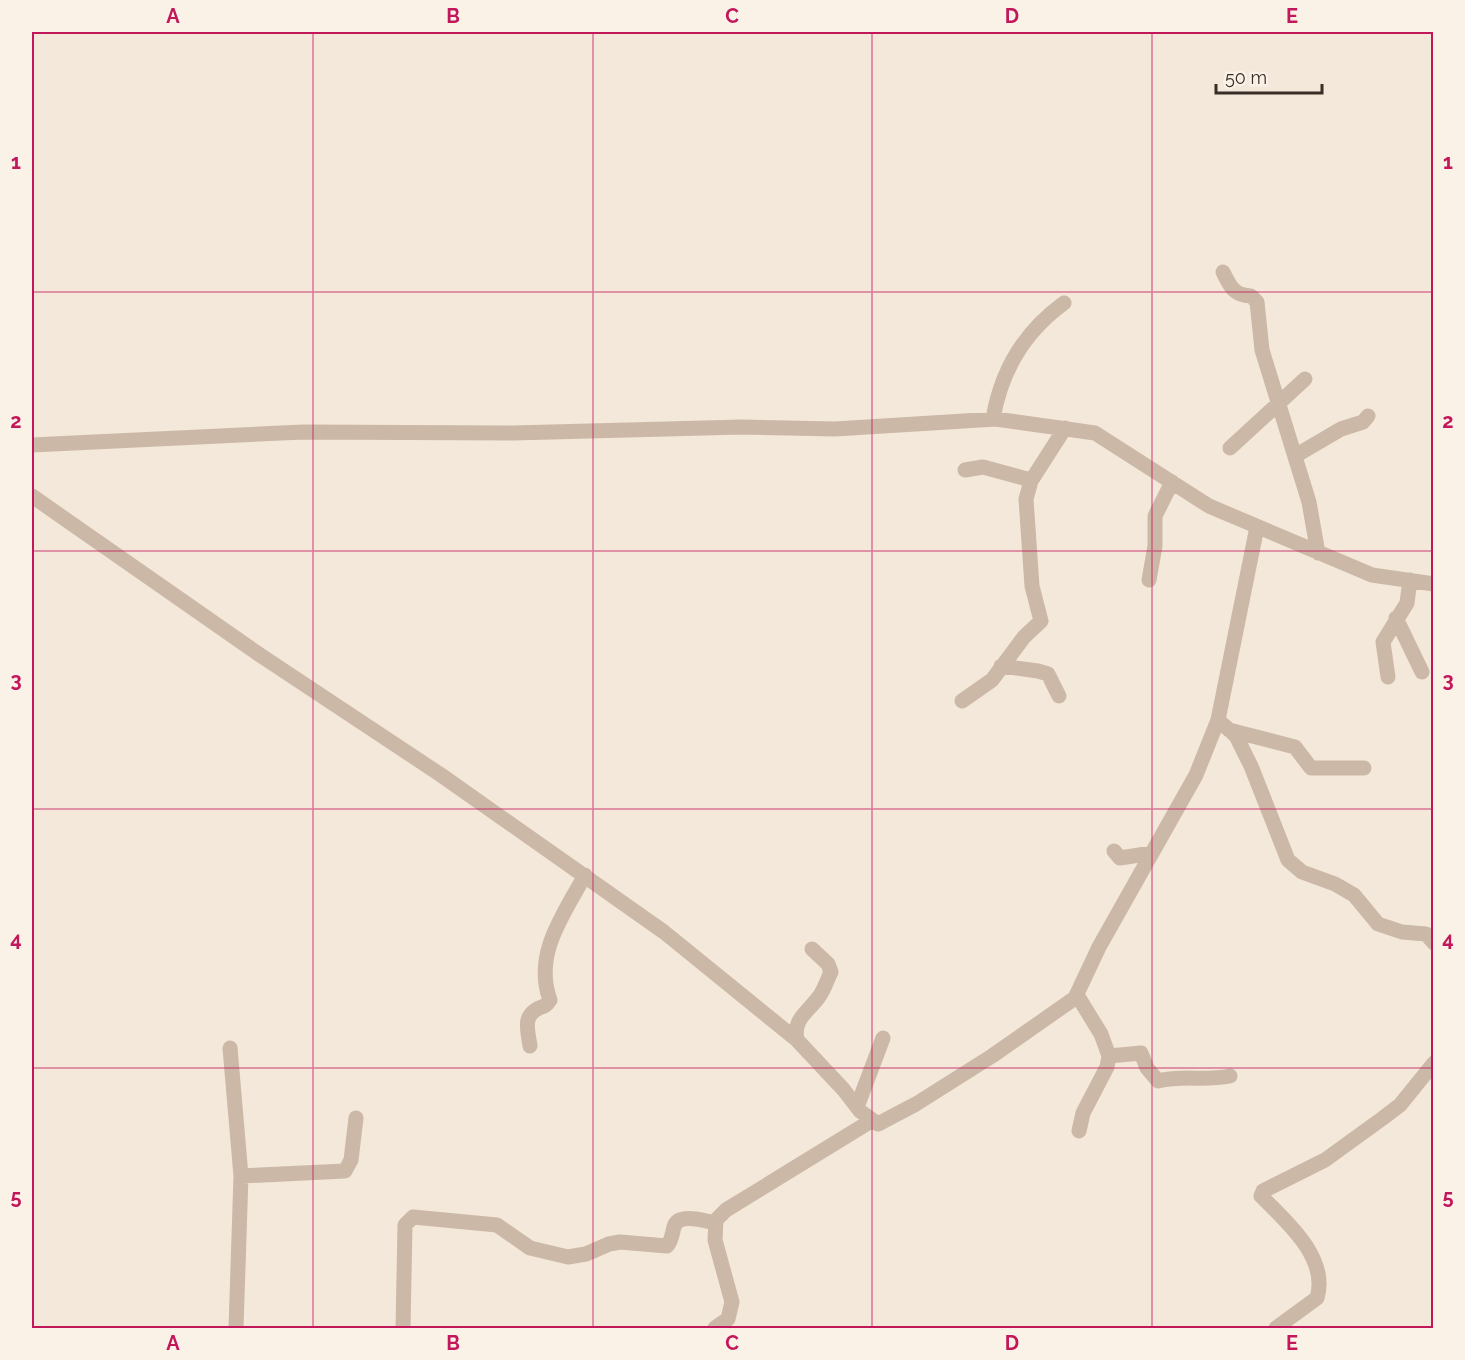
<svg xmlns="http://www.w3.org/2000/svg" width="1465" height="1360" viewBox="0 0 1465 1360" font-family="Raleway,sans-serif">
  <style>
    .lines { fill: none; stroke-linecap: round; stroke-linejoin: round }
    .minor { stroke: #ccb8a6; stroke-width: 15 }
    .grid { fill: none; stroke: #c2185b; stroke-width: 1.5; stroke-opacity: 0.55 }
    .neatline { fill: none; stroke: #c2185b; stroke-width: 2 }
    .grid-label { font-size: 20px; text-anchor: middle; font-weight: bold; fill: #c2185b }
  </style>
  <rect width="100%" height="100%" fill="#f3e8da"/>
  <g class="lines">
    <!-- minor -->
    <path class="minor" d="M1223,272c7,14 10,23 28,24l6,6 5,48 47,152 9,51
      M993,419c8,-48 31,-87 71,-116
      M32,445l271,-13 210,1 229,-6 93,2 161,-10 99,14 114,73 163,69 62,9
      M1230,448l75,-69
      M1295,456l46,-27 22,-7 5,-6
      M965,470l18,-3 48,13
      M32,496l228,159 181,120 223,157 133,108 46,49 17,22 18,13 38,-20 76,-48 83,-58 24,-51 97,-172 22,-55 39,-193
      M1149,580l6,-34v-30l17,-34
      M1396,618l26,54
      M1001,666l37,5 10,3 11,22
      M1388,677l-5,-35 24,-39 3,-23
      M962,701l30,-21 32,-43 17,-16 -9,-35 -6,-87 5,-18 34,-53
      M1218,720l18,16 15,30 37,94 14,12 33,12 19,11 24,29 24,8 24,2 8,9
      M1229,730l66,17 16,21h53
      M1114,851l6,7 32,-5
      M1077,995l24,39 8,22 -2,11 -24,46 -4,18
      M797,1040c-4,-21 9,-26 21,-42 6,-7 9,-18 13,-26l-3,-8 -16,-15
      M530,1046c-2,-16 -8,-30 9,-38 6,-2 8,-3 11,-8 -17,-46 14,-86 35,-125
      M230,1048l11,128 -5,152
      M1109,1056l32,-3 6,15 11,13c24,-6 47,0 72,-5
      M857,1107l26,-69
      M241,1176l104,-5 6,-11 5,-42
      M403,1328l2,-103 8,-8 84,8 33,23 38,9 18,-3 23,-10 11,-2 47,4c5,-6 5,-12 7,-19 4,-15 31,-6 42,-4
      M715,1328l13,-9 4,-17 -17,-62 1,-20 10,-10 145,-89
      M1276,1328l41,-30c12,-40 -30,-76 -56,-102l2,-5 62,-31 58,-42 17,-13 34,-42"/>
  </g>
  <!-- grid -->
  <path class="grid" d="M313,32v1296M593,32v1296M872,32v1296M1152,32v1296M32,292h1402M32,551h1402M32,809h1402M32,1068h1402"/>
  <!-- border -->
  <rect width="1465" height="1360" fill="none" stroke="#fbf2e7" stroke-width="66"/>
  <!-- scale -->
  <path d="M1216 84v9h106v-9" fill="none" stroke="#382d27" stroke-width="3"/>
  <text x="1225" y="84" font-size="18" fill="#382d27" stroke="#fbf2e7" stroke-width="4.5" paint-order="stroke">50 m</text>
  <rect x="33" y="33" width="1399" height="1294" class="neatline"/>
  <g class="grid-label">
    <text x="173" y="23">A</text>
    <text x="453" y="23">B</text>
    <text x="732" y="23">C</text>
    <text x="1012" y="23">D</text>
    <text x="1292" y="23">E</text>
    <text x="16" y="169">1</text>
    <text x="1448" y="169">1</text>
    <text x="16" y="428">2</text>
    <text x="1448" y="428">2</text>
    <text x="16" y="687">3</text>
    <text x="1448" y="687">3</text>
    <text x="16" y="946">4</text>
    <text x="1448" y="946">4</text>
    <text x="16" y="1204">5</text>
    <text x="1448" y="1204">5</text>
    <text x="173" y="1350">A</text>
    <text x="453" y="1350">B</text>
    <text x="732" y="1350">C</text>
    <text x="1012" y="1350">D</text>
    <text x="1292" y="1350">E</text>
  </g>
</svg>
